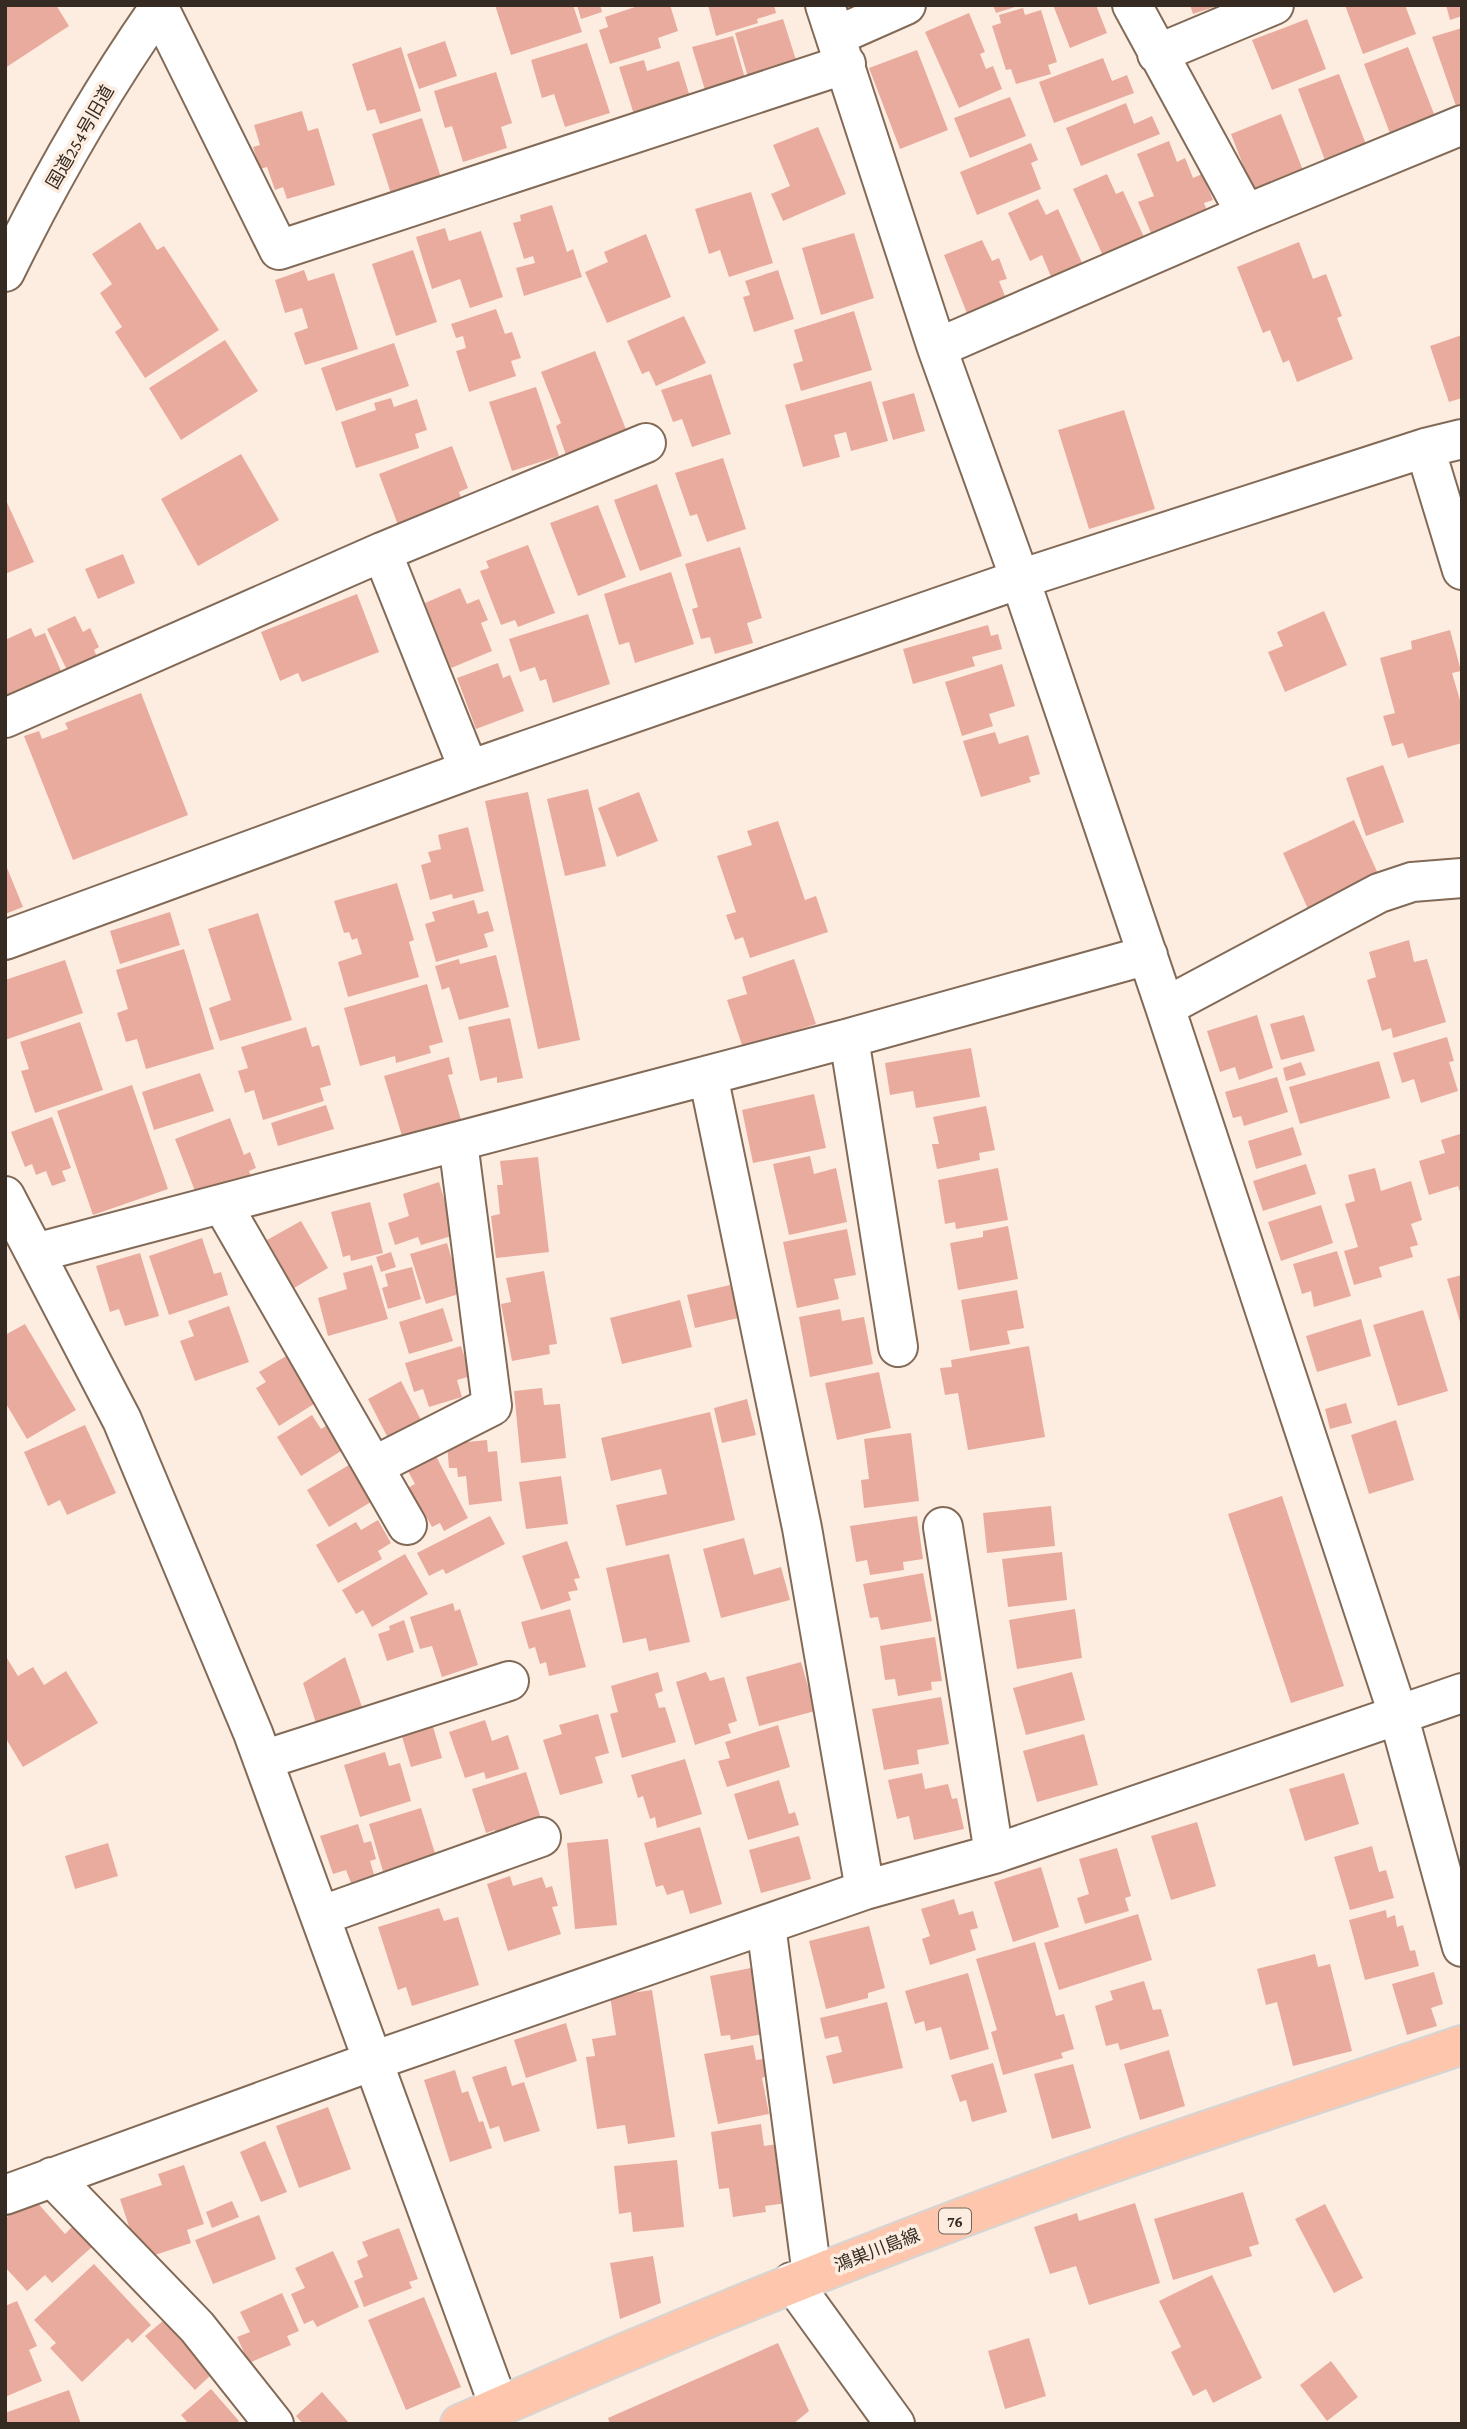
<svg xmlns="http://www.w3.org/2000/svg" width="1467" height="2429" viewBox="0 0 1467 2429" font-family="'Crimson Pro','Noto Sans JP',serif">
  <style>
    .building { fill: #e9ab9e }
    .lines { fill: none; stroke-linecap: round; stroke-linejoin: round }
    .minor-casing { stroke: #826a57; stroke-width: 42 }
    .major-casing { stroke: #d7d5d3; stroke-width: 42 }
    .minor { stroke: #fff; stroke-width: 38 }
    .major { stroke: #fdc6ad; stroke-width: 38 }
    .labels { text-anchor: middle; stroke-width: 7; stroke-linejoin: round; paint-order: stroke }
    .shield { fill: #fdede0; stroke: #71655b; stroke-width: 2 }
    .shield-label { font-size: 16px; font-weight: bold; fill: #352b22 }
    .street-label { font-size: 18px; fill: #352b22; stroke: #fdede0 }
  </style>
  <rect width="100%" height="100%" fill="#fdede0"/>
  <!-- building -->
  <path class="building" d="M5,5h51l13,21 -64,42z
    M495,5h78l9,27 -71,23z
    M577,5h23l2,7 -21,7z
    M641,5h29l8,26 -20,7 3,10 -51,16 -11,-34 9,-3 -3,-10z
    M708,5h66l2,8 -19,6 1,4 -42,13z
    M993,5h25v1l-22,7z
    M1053,5h43l11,28 -37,15z
    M1190,5h27v1l-24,8z
    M1345,5h60l11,29 -53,20z
    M1446,5h16v11l-12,4z
    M1023,8l2,7 16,-5 16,52 -9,3 3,9 -35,10 -5,-15 -5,1 -14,-44 9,-3 -2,-8z
    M969,13l16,39 -5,2 6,15 7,-3 9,23 -43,19 -34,-76z
    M783,19l13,41 -14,4 4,12 -35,11 -16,-54z
    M1307,19l19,50 -54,21 -20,-50z
    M1462,28v79l-5,2 -25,-72z
    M733,36l15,53 -40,11 -16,-53z
    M445,41l12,35 -38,13 -12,-35z
    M587,43l23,70 -45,14 -11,-33 -12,4 -11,-38z
    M401,47l20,64 -41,13 -5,-15 -8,2 -15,-47z
    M1408,47l28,72 -45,17 -27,-72z
    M917,50l31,80 -48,19 -31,-81z
    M1103,58l9,23 15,-6 7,18 -80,30 -15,-41z
    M644,60l3,11 32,-10 14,46 -56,17 -18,-57z
    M496,72l16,51 -11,4 6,21 -44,14 -11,-36 -7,2 -11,-37z
    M1339,74l28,73 -41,16 -28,-74z
    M1010,97l16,39 -56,22 -16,-40z
    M1126,103l8,21 18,-8 8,18 -79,32 -15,-38z
    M302,111l6,20 10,-3 17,57 -48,14 -4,-12 -8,3 -8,-23 -7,2 -7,-22 7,-2 -6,-20z
    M1281,114l25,64 -53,13 -22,-57z
    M422,118l22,69 -50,16 -22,-69z
    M818,127l28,67 -63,27 -12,-27 19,-8 -17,-41z
    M1169,141l8,21 8,-4 8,20 9,-4 11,26 -9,3 5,13 -55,24 -16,-38 16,-6 -17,-42z
    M1031,143l7,17 -7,3 10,26 -64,26 -17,-43z
    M1107,174l9,20 7,-3 21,46 -41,19 -30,-67z
    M751,192l22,71 -44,14 -9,-27 -11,4 -14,-45z
    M1038,199l8,16 12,-6 25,56 -31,14 -10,-24 -12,6 -22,-48z
    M552,205l15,47 6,-3 9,28 -58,19 -8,-28 19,-5 -2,-7 -9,3 -11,-36 8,-2 -1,-6z
    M140,222l17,28 7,-4 55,84 -74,48 -30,-46 7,-5 -22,-34 12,-9 -20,-30z
    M445,228l4,13 32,-10 22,66 -33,11 -10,-29 -28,10 -16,-52z
    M854,233l20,65 -53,17 -19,-67z
    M646,234l25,63 -64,26 -22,-51 23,-10 -4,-10z
    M982,240l10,21 7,-3 8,21 -8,2 10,25 -39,15 -26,-66z
    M1299,242l14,37 13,-5 16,42 -5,2 16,41 -56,23 -8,-22 -6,3 -13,-33 -7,3 -26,-66z
    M413,250l24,72 -41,14 -24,-72z
    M304,270l4,11 26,-8 24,76 -53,16 -11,-32 14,-5 -6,-20 -17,5 -10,-33z
    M778,270l16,49 -40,13 -11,-35 7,-2 -5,-14z
    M496,309l9,25 7,-2 9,26 -10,3 5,15 -47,16 -13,-41 10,-3 -3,-12 -7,2 -5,-14z
    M854,311l18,59 -71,21 -8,-27 10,-3 -9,-31z
    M684,316l22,47 -50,23 -7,-15 -7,3 -15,-33z
    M1462,335v63l-13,4 -19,-56z
    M225,340l33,51 -77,49 -32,-52z
    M394,343l15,43 -73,25 -15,-43z
    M595,351l32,81 -61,23 -10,-29 5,-3 -20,-51z
    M711,374l20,60 -39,13 -10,-28 -9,3 -12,-32z
    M871,381l17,60 -37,10 -5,-19 -12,3 6,22 -37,10 -18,-62z
    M536,387l23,69 -47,15 -23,-69z
    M914,393l11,38 -32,9 -11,-38z
    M391,398l3,9 23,-8 10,31 -12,4 4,14 -63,20 -15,-46 35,-12 -2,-7z
    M1124,410l31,99 -66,20 -31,-99z
    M452,446l16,42 -9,4 3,9 -64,24 -19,-51z
    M241,454l38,66 -81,46 -37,-67z
    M723,458l23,71 -39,13 -10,-28 -7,2 -15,-43z
    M657,484l25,72 -42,15 -26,-71z
    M5,498l29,64 -29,12z
    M598,505l28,72 -48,19 -28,-73z
    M528,545l27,68 -37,14 -3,-7 -14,5 -21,-54 9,-3 -3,-7z
    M740,547l22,71 -15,5 6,20 -38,11 -5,-17 -9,2 -9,-30 6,-2 -13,-43z
    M123,554l12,29 -37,16 -13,-30z
    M671,572l23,72 -59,19 -6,-21 -10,3 -15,-51z
    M460,588l7,16 12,-5 9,21 -7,3 11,28 -41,17 -26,-65z
    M357,594l22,58 -77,30 -4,-9 -18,8 -19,-49z
    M1324,611l23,54 -62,27 -17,-40 15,-6 -6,-14z
    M588,614l22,70 -57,19 -7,-24 -6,2 -5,-14 -15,5 -11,-33z
    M75,616l8,16 7,-4 9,19 -5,3 3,7 -30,13 -20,-41z
    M988,625l3,11 7,-2 4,15 -30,8 3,9 -62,18 -10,-35z
    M31,628l4,9 10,-4 18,43 -58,25v-61z
    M1450,630l11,41 -9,2 10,34v36l-54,15 -5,-15 -11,3 -9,-30 12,-3 -15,-55 32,-9 -1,-8z
    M498,663l5,15 7,-3 14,36 -48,18 -19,-51z
    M1002,664l13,42 -26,8 4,12 -31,10 -17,-54z
    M141,693l47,122 -115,45 -49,-124 15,-5 3,8 26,-10 -3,-6z
    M995,732l4,12 29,-9 12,39 -11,3 2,5 -50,15 -18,-56z
    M1383,765l21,57 -38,14 -20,-58z
    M588,789l18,77 -41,10 -18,-77z
    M528,792l52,248 -42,9 -53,-248z
    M639,792l19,49 -41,16 -19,-49z
    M1354,820l25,56 -71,33 -25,-56z
    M778,821l27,79 11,-4 12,36 -78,26 -7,-21 -8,3 -9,-25 10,-3 -19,-56 35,-11 -5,-14z
    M468,827l16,64 -31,8 -1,-5 -22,6 -9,-35 10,-3 -3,-10 13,-3 -3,-14z
    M5,863l18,44 -18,7z
    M397,883l17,57 -5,2 10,35 -71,20 -10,-35 24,-8 -5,-16 -5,2 -3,-8 -5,1 -10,-32z
    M474,900l4,14 10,-3 6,20 -10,3 4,13 -52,15 -11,-38 10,-3 -3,-9z
    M170,912l10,33 -60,19 -10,-33z
    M258,913l34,107 -72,21 -11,-33 22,-8 -23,-71z
    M1409,940l5,22 13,-3 19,63 -53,16 -2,-10 -9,3 -15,-51 9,-3 -7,-25z
    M184,949l30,100 -68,20 -9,-30 -11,3 -9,-29 11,-4 -12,-39z
    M496,955l13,52 -50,13 -10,-33 -7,3 -7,-24 24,-7 1,5z
    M794,959l22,65 -73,24 -16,-48 20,-6 -5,-17z
    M65,960l18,53 -78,27v-60z
    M427,984l16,58 -14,4 2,7 -35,10 -1,-7 -35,10 -16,-58z
    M1257,1015l16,53 -34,12 -4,-13 -15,5 -13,-41z
    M1304,1015l11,36 -34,9 -11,-36z
    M510,1018l13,60 -26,5v-6l-17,4 -12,-54z
    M80,1022l23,68 -68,23 -14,-42 8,-2 -9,-27z
    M306,1027l6,20 7,-2 12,40 -11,3 4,13 -61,19 -9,-30 -9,3 -7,-22 10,-3 -7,-21z
    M1447,1037l7,24 -5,1 9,29 -37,12 -7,-24 -12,4 -9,-30z
    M971,1048l9,49 -64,11 -3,-17 -23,4 -5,-32z
    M449,1057l4,17 -5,1 15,52 -41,12 -3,-9 -17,6 -18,-60z
    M1379,1061l11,37 -90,26 -11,-37z
    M1301,1062l5,13 -20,6 -3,-13z
    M200,1073l14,38 -60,19 -12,-38z
    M1277,1077l11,35 -44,14 -3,-10 -8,2 -8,-26z
    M132,1085l36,104 -75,26 -36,-104z
    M814,1094l12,54 -73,15 -11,-53z
    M326,1105l8,24 -56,17 -7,-23z
    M986,1106l9,44 -16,3 1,7 -43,9 -5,-25h7l-6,-27z
    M52,1117l19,51 -9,3 4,10 -14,5 -6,-15 -10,4 -4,-11 -7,3 -14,-35z
    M230,1118l14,37 6,-3 6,16 -7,3 3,8 -54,20 -23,-60z
    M1293,1127l9,28 -46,14 -8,-28z
    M1460,1134l2,64 -4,-12 -29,9 -10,-34 26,-8 -4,-13z
    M810,1156l4,18 22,-6 11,54 -58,13 -16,-71z
    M538,1157l11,95 -53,6 -5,-42 9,-2 -3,-29h6l-3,-24z
    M1306,1164l10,30 -53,17 -10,-30z
    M998,1168l10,52 -52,9 -1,-7 -10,2 -7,-44z
    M1375,1168l6,23 30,-10 11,39 -11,4 7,21 -8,2 3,10 -34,10 3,10 -28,8 -10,-34 14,-4 -13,-43 10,-3 -7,-26z
    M439,1182l16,53 -34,10 -3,-8 -23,8 -7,-22 21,-7 -6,-22z
    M370,1202l13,51 -32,8 -1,-6 -7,2 -12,-45z
    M1321,1205l12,38 -52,18 -13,-39z
    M301,1221l27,47 -34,20 -27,-48z
    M1008,1226l10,53 -60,11 -8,-47 33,-6v-6z
    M847,1229l9,46 -22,4 5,20 -42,9 -14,-66z
    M202,1238l12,36 7,-2 7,23 -59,20 -20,-59z
    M447,1243l15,50 -36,11 -16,-50z
    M1337,1251l14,45 -37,11 -3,-16 -9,3 -9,-30z
    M391,1252l5,15 -15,5 -5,-15z
    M140,1253l19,63 -34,10 -6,-17 -9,3 -14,-46z
    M372,1265l16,54 -60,17 -10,-38 29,-9 -4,-16z
    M412,1267l9,32 -33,10 -6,-21 6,-2 -3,-12z
    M544,1271l13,73 -8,1 1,9 -38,7 -11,-57 10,-2 -5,-24z
    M1462,1275v50h-1l-14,-46z
    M730,1285l8,33 -43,10 -8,-33z
    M1017,1290l7,38 -17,3 3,13 -40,7 -9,-51z
    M680,1300l12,47 -70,17 -12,-46z
    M229,1306l20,56 -54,19 -15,-40 14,-5 -6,-15z
    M443,1308l10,33 -44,13 -10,-32z
    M840,1309l2,12 22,-4 9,47 -63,13 -11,-60z
    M1423,1310l25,81 -50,15 -25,-81z
    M1361,1319l10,37 -54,16 -11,-36z
    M25,1324l51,86 -49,29 -22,-37v-67z
    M461,1346l10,30 -14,4 5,17 -33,10 -6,-18 -9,3 -9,-29z
    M1029,1346l16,91 -77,13 -10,-57 -13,2 -5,-27 12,-1 -1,-7z
    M288,1355l29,47 -38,24 -23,-38 10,-6 -7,-10z
    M879,1372l12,56 -54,12 -12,-57z
    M401,1381l22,43 -33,18 -22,-43z
    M542,1388l2,17 16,-1 6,54 -45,5 -7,-72z
    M747,1399l9,36 -34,8 -8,-35z
    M1346,1403l6,20 -22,6 -5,-20z
    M710,1412l25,108 -109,26 -10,-41 51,-11 -6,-25 -50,12 -10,-43z
    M312,1415l9,14 10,-6 15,25 -45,28 -24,-39z
    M1396,1420l18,60 -45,14 -18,-59z
    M85,1425l31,68 -49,22 -7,-15 -12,6 -24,-54z
    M911,1433l8,68 -55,7 -3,-28 8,-1 -5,-40z
    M487,1440l1,12 9,-1 5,50 -33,4 -3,-29 -8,1 -1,-9h-8l-2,-24z
    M436,1456l32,62 -24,13 -4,-8 -8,4 -10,-18 -6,4 -12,-23 11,-6 -7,-13z
    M349,1465l22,37 -42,25 -22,-37z
    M561,1476l7,48 -42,5 -7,-47z
    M1282,1496l62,190 -53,17 -63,-189z
    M1051,1506l4,40 -68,7 -4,-40z
    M490,1516l15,28 -59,30 -3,-5 -14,7 -12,-23z
    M917,1516l6,43 -20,3 1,8 -34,5 -3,-15 -11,2 -6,-36z
    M378,1520l13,23 -13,8 4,8 -44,24 -22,-38 40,-23 5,8z
    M744,1538l10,37 27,-8 9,33 -69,18 -18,-69z
    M567,1541l13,37 -6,1 4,11 -10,2 3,8 -30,10 -19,-54z
    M1062,1552l5,48 -59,7 -6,-48z
    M405,1554l23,40 -56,33 -9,-17 -7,4 -14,-24z
    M669,1554l21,88 -41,9 -3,-13 -23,5 -17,-75z
    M923,1573l9,48 -51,9 -3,-13 -8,1 -7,-34z
    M453,1603l2,8 5,-2 18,56 -36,12 -10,-31 -12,3 -10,-32z
    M570,1609l16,58 -37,9 -3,-14 -6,2 -5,-17 -6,2 -8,-27z
    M1075,1609l7,49 -65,11 -8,-49z
    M404,1620l10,32 -27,9 -9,-27 12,-4 -1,-4z
    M935,1637l7,44 -11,1 1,8 -34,6 -3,-17 -10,1 -5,-34z
    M5,1655l13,21 15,-9 11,18 22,-14 32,52 -75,44 -18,-30z
    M345,1657l19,56 -46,16 -15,-46z
    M801,1662l14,49 -56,15 -13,-49z
    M658,1672l5,19 -8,3 4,14 6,-1 11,35 -54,16 -12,-44 8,-2 -7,-26z
    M706,1672l4,9 14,-4 13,44 -9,3 3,9 -36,12 -19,-63z
    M1072,1672l13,48 -59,15 -13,-47z
    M941,1697l8,47 -32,6 2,14 -35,6 -12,-61z
    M598,1714l11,39 -14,4 8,26 -43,12 -17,-55 19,-6 -3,-9z
    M485,1720l7,21 16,-6 11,34 -33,10 -2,-7 -19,6 -16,-46z
    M432,1723l10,35 -31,9 -10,-34z
    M778,1725l12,42 -63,20 -9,-26 12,-3 -5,-16z
    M1084,1734l14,51 -61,17 -14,-51z
    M385,1752l4,14 11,-3 11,38 -51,16 -16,-52z
    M685,1759l17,55 -45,14 -2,-11 -5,2 -7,-23 -5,2 -7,-23z
    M526,1772l17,53 -46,14 -2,-9 -9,3 -14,-44z
    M922,1773l3,16 23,-5 4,15 5,-1 7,31 -50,11 -5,-24 -12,3 -9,-39z
    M1344,1773l15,51 -54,17 -16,-52z
    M779,1780l10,34 6,-2 4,13 -51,15 -14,-46z
    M421,1808l17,55 -53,15 -16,-54z
    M1197,1822l19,64 -45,14 -20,-64z
    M358,1824l6,19 7,-2 5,18 -6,2 6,20 -23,7 -7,-18 -13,4 -13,-38z
    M700,1827l22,77 -32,10 -7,-24 -16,5 -4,-10 -7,2 -12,-44z
    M799,1836l12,43 -50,14 -12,-43z
    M608,1839l9,86 -42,4 -8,-86z
    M108,1843l10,33 -43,13 -10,-33z
    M1372,1846l7,26 7,-2 8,28 -44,12 -16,-53z
    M1117,1848l14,48 -6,2 4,13 -44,13 -8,-26 12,-4 -10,-35z
    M1041,1867l18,60 -46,15 -19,-60z
    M510,1876l3,10 29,-9 4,11 6,-2 6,20 -6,1 9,27 -53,17 -21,-67z
    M954,1899l5,16 14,-4 5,17 -8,2 6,20 -46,15 -8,-26 8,-3 -9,-27z
    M439,1908l5,13 14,-4 21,68 -67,21 -6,-19 -8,3 -20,-63z
    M1386,1910l1,8 8,-3 2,12 6,-2 7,26 5,-1 4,16 -54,14 -16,-60z
    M1138,1914l14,46 -93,30 -15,-47z
    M869,1926l16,62 -17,5v5l-42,11 -17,-68z
    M1035,1942l21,74 8,-2 10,35 -13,4 2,5 -60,17 -12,-43 6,-2 -21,-71z
    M1315,1954l3,13 12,-3 22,87 -59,15 -16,-64 -11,3 -9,-36z
    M756,1967l12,66 -37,7 -1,-5 -9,1 -11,-60z
    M1434,1972l9,32 -12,4 6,18 -30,9 -15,-51z
    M968,1973l21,76 -39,11 -9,-33 -15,4 -2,-10 -9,3 -10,-33z
    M1144,1981l9,29 8,-1 8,27 -49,14 -2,-7 -12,3 -11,-40 18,-6 -3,-9z
    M652,1990l23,147 -47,7 -3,-19 -28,4 -11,-72 9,-1 -3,-17 24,-4 -6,-39z
    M887,2002l16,66 -70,16 -7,-28 16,-4 -4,-16 -13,3 -5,-21z
    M566,2023l11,38 -51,17 -12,-38z
    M753,2045l3,15 7,-1 3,17 -4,2 7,36 -51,10 -14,-70z
    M1169,2050l16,56 -45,14 -16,-56z
    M993,2063l14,49 -35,10 -6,-22 -6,2 -9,-27z
    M1073,2064l18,64 -39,11 -18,-65z
    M506,2066l6,20 12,-4 16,49 -36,11 -5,-16 -9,3 -18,-52z
    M455,2070l7,23 6,-2 11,31 4,-1 9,27 -42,14 -26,-82z
    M328,2107l23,62 -52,19 -23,-62z
    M761,2124l3,22 14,-2 9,59 -22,3 1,6 -33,5 -4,-29 -10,1 -8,-57z
    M265,2141l22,51 -26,10 -21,-50z
    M677,2160l7,67 -51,5 -2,-20 -12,2 -5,-48z
    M184,2165l20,59 -17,6 4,13 -51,17 -20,-61 42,-14 -4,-11z
    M1243,2192l16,52 -10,3 3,9 -79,24 -19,-61z
    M35,2200l30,34 9,-9 19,21 -41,37 -7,-8 -18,16 -22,-24v-48l13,-12 4,4z
    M232,2201l7,16 -27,11 -6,-16z
    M1135,2203l25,80 -71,22 -13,-39 -26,8 -16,-47 43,-14 2,8z
    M1325,2204l38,74 -29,15 -39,-74z
    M259,2215l17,44 -63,25 -18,-44z
    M399,2228l19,51 -9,3 3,6 -48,19 -10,-26 9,-4 -6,-16 11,-5 -6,-14z
    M333,2251l26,56 -42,20 -4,-7 -9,4 -13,-30 14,-6 -10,-20z
    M653,2256l8,47 -41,16 -10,-56z
    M94,2264l57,61 -19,18 -4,-5 -46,44 -32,-34 6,-5 -22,-23z
    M1212,2275l50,103 -49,25 -7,-14 -13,7 -22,-44 10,-5 -22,-46z
    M282,2293l17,38 -12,5 4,9 -42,18 -12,-26 13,-5 -10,-20z
    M424,2297l37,90 -55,23 -38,-90z
    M17,2301l20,45 -8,4 13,31 -37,16v-91z
    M164,2320l49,53 -18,17 -50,-54z
    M1029,2338l17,58 -41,13 -17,-58z
    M778,2343l31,68 -16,13h-183l-2,-6z
    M1331,2361l27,36 -31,24 -27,-36z
    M211,2389l28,32 -3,3h-47l-8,-9z
    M69,2390l12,34h-75l-1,-11z
    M322,2392l28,32h-47l-7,-8z"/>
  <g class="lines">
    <defs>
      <path id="minor" d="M825,5l112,343 83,231 145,428 233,707 64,233
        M1132,5l114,209
        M159,8l120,242 567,-186
        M836,36l70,-31
        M1157,54l117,-49
        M5,272c45,-92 97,-183 156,-267
        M937,348l309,-134 216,-89
        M1425,448l37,122
        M382,552l87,218
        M5,718l377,-166 264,-109
        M5,940l464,-170 551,-191 405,-131 37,-9
        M1165,1007l214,-114 33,-11 50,-4
        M849,1038l49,309
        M708,1075l94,453 63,362
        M5,1196l117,224 131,313 246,673
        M222,1204l185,321
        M35,1253l814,-215 299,-83
        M374,1466l118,-60 -34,-264
        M943,1527l51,327
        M263,1760l246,-79
        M320,1916l221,-79
        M766,1925l46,350
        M52,2177l145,150 77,97
        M5,2195l368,-134 492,-171 129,-36 468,-161
        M792,2282l103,142"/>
      <path id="major" d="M460,2424c190,-84 383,-163 579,-235 139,-51 282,-96 423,-144"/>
    </defs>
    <!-- minor casing -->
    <use href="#minor" class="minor-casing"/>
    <!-- major casing -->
    <use href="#major" class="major-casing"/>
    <!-- minor -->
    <use href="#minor" class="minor"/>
    <!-- major -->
    <use href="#major" class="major"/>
  </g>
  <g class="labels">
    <!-- shield labels -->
    <rect class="shield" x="939" y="2208.5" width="32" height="25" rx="5"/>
    <g class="shield-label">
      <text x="955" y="2227">76</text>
    </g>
    <!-- street labels -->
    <g class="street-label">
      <text transform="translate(80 137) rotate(-60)" y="6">国道254号旧道</text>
      <text transform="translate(877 2250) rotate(-21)" y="6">鴻巣川島線</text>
    </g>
  </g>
  <!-- border -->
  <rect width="1467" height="2429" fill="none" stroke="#352b22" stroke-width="14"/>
</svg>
